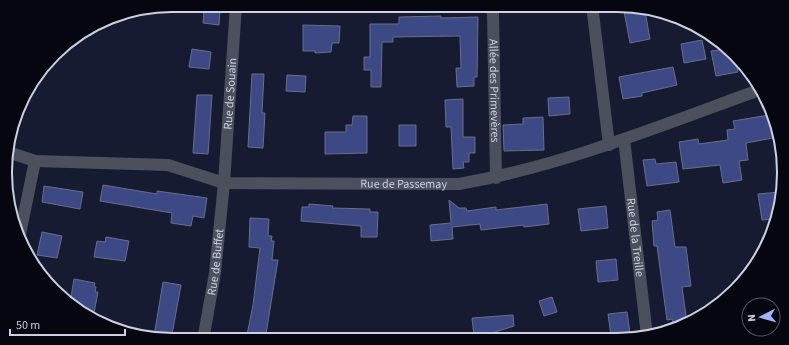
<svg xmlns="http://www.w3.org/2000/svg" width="789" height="345" viewBox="0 0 789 345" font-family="'Source Sans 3',sans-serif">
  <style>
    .building { fill: #3d4985; stroke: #666e8a }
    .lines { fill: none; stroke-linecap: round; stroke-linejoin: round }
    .street { stroke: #4c505c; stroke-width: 12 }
    .labels { text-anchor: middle; stroke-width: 3.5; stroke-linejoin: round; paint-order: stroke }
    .street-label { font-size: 12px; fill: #ccd1e1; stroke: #050610 }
    .rim { fill: none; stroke: #ccd1e1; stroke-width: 2 }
  </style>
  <rect width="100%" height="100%" fill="#161b32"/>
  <!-- building -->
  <path class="building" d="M623,6l22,5 5,28 -20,4z
    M204,10l16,1 -1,14 -16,-2z
    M441,16v2l37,-1 -1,60h-3v9l-17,1 -1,-19h5l-1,-32 -67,1v5h-11l-1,45h-10v-17h-7v-13h6v-33h29v-7z
    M303,25l37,1 -1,17h-7l-1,9 -16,1v-2h-12z
    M702,40l4,19 -22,4 -3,-19z
    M192,49l19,3 -2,17 -20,-2z
    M727,49l8,6 3,17 -22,4 -5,-25z
    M673,67l4,18 -35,8v3l-19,3 -4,-22z
    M252,74h12l-2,39h3l-2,35 -15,-1z
    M287,75l19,1 -1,16 -19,-1z
    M197,95h15l-4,59 -15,-1z
    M569,97l1,17 -21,2 -1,-18z
    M463,99v38h12v16h-6v9h-6l1,6 -11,1 -2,-42h-5l-1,-27z
    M769,115l4,23 -27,5 2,17 -9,1 3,19 -19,3 -3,-18 -37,4 -4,-27 19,-3 1,5 29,-4 -1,-10 8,-1 -2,-8z
    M353,116h14v37l-42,1v-22h21v-7h6z
    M543,117l1,33 -40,1 -1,-26 20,-1v-6z
    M399,125h17v21h-17z
    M655,159l1,5 20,-2 3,20 -32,4 -4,-26z
    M103,185l54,9v-3l50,7 -3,20 -11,-2 -2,10 -20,-3 1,-10 -72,-12z
    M44,186l39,6 -3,17 -38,-7z
    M780,192l-5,27 -13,1 -4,-26z
    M449,200l10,8h7l1,3 29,-4v3l51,-6 2,20 -25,3v-2l-43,5 -1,-6 -28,3 1,12 -22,2 -1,-16 21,-2z
    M309,204l24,2 -1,2 38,1v3h8l-1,25h-16v-11l-60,-5 1,-14h7z
    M606,206l2,22 -27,3 -3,-22z
    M670,210l5,37h11l5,39 -9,1 5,36 -13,6 -2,-10 -5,1 -10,-74h-3l-2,-25 6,-1 -1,-8z
    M250,218l19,1 -1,17h4l-1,5h3l-2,19h6l-13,80h-19l7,-35 7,-57 -11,-1z
    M42,232l20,4 -5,22 -20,-3z
    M106,237l23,4 -4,20 -31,-4 3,-16 8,1z
    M616,259l2,21 -20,2 -2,-21z
    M74,279l21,4 -1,3 2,1 -1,5h3l-5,26 -23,-15z
    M163,282l18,3 -10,55 -17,-4z
    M552,297l5,15 -13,4 -5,-15z
    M627,312l3,21 -19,3 -3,-22z
    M513,315l1,11 -28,9 -12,1 -2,-18z"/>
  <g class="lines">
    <!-- street -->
    <g class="street">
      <path id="s1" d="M491,5l2,9 3,164"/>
      <path d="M592,5l17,140"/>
      <path id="s2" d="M624,139l23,197"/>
      <path id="s3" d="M8,152l27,9 133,4 56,18 235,1c103,-18 201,-58 300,-94"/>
      <path d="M20,234l15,-73"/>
      <path id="s4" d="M203,340l12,-67 9,-90 12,-178"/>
    </g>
  </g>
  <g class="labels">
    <!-- street labels -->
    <g class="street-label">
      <text dy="4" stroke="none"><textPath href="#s1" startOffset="86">Allée des Primevères</textPath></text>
      <text dy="4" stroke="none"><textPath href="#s4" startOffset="248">Rue de Souain</textPath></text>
      <text dy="4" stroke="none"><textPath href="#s3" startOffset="400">Rue de Passemay</textPath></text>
      <text dy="4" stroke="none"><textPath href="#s2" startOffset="99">Rue de la Treille</textPath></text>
      <text dy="4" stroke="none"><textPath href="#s4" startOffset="79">Rue de Buffet</textPath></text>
    </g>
  </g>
  <!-- crop -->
  <path d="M0 0H789V345H0ZM172 12H617A160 160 0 0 1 777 172V173A160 160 0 0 1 617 333H172A160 160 0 0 1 12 173V172A160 160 0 0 1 172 12Z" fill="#050610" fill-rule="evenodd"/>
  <path class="rim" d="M172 12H617A160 160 0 0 1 777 172V173A160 160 0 0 1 617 333H172A160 160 0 0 1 12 173V172A160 160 0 0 1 172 12Z"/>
  <!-- north arrow -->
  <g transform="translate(761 317) rotate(264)"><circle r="19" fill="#050610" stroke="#555764"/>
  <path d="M0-3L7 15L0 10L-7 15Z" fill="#a0b3fd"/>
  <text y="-6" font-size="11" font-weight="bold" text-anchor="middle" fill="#ccd1e1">N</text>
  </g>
  <!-- scale -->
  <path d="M10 329v6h115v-6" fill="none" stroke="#ccd1e1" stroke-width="2"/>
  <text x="16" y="329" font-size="12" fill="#ccd1e1" stroke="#050610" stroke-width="3" paint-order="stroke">50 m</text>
</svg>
